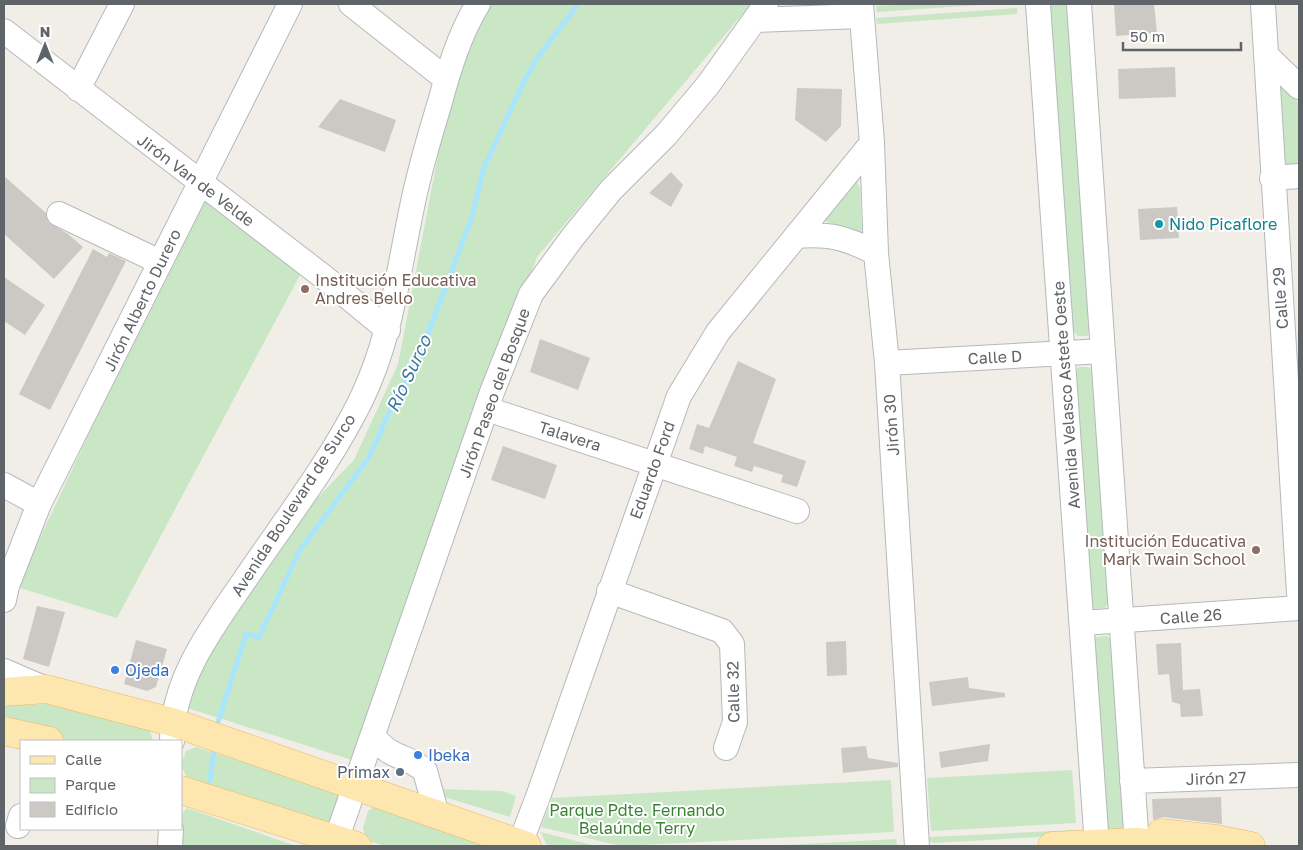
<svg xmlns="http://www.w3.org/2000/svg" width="1303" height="850" viewBox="0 0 1303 850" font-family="'Golos Text',sans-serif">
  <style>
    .green { fill: #c9e7c5 }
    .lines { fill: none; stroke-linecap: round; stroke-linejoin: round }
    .stream { stroke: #aae5fe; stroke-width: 5 }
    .building { fill: #ccc9c5 }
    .minor-casing { stroke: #b5b8bc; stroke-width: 26 }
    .major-casing { stroke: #f0b561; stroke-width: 29 }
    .minor { stroke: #fff; stroke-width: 24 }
    .major { stroke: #fee7af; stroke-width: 28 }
    .culture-dot { fill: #0f9aa8; stroke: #fff; stroke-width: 2 }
    .education-dot { fill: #8d6e63; stroke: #fff; stroke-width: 2 }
    .shop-dot { fill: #3f7fe0; stroke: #fff; stroke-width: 2 }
    .service-dot { fill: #5c6f8a; stroke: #fff; stroke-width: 2 }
    .labels { text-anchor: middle; stroke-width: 4; stroke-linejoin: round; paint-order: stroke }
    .street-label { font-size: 16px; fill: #5f6468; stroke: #fff }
    .culture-label { font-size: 16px; fill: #0d838f; stroke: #fff; text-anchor: start }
    .education-label { font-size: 16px; fill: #785e54; stroke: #fff; text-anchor: start }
    .shop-label { font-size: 16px; fill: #366cbe; stroke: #fff; text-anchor: start }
    .service-label { font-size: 16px; fill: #4e5e75; stroke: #fff; text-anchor: end }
    .park-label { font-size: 16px; fill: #3b8135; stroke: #fff }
    .water-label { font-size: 18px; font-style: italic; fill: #3f7b9f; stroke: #fff }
  </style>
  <rect width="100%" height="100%" fill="#f1eee8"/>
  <!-- green -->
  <path class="green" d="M491,4h260l-214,253 -150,416 -35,87 -165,-52 22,-60 83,-124 62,-64 44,-96 48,-250 25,-70z
    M910,4h86l-119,8 -1,-6z
    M1047,4h22l23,324 -5,8h-9l-8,-7z
    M1017,8v6l-140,10 -1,-6z
    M1278,84l21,19v66l-13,-3 -5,-6z
    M855,179l5,9 2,47 -37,-14 22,-37z
    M203,190l97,85 -183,343 -100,-31z
    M1079,367h9l9,6 14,226 -6,9 -11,1 -6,-7 -15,-227z
    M1107,636l8,8 13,185 -21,5 -17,-189 6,-8z
    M51,704l97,21 5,16h-90l-59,-19v-17z
    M196,747l141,45 3,10 -7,20 -7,4 -137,-43 -8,-18 5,-14z
    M1072,770l4,53 -145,8 -4,-53z
    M891,780l3,52 -273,14 -80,-19 11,-29z
    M436,789l66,2 14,5 -6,21 -69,-21z
    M378,805l120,41h-113l-19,-6 -3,-12 5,-17z
    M187,808l109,38h-115v-31z
    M1074,830v5l-140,8 -5,-2v-4z
    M541,832l55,14h-42l-8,-2z
    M896,839l1,7h-131z"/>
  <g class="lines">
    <!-- stream -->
    <path class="stream" d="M218,722l28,-88 13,3 41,-87 67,-90 10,-20 8,-19 34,-64 54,-143 10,-44 41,-89 14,-24 40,-53
      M210,780l4,-29"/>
  </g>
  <!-- building -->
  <path class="building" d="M1114,4h40l3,29 -41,3z
    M1175,67l1,30 -57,2 -1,-30z
    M797,88l45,1 -1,37 -15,16 -31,-22z
    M340,99l56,21 -11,32 -67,-25z
    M671,172l12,13 -12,22 -22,-14z
    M4,176l42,37 2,9 20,12 15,13 -29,32 -50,-45z
    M1177,207l2,31 -39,2 -2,-31z
    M93,249l14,8 2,-4 17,8 -76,149 -31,-16z
    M4,277l41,28 -20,30 -21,-14z
    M540,339l50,19 -12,32 -48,-18z
    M738,361l38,18 -23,64 53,18 -9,26 -16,-5 2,-7 -29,-9 -2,6 -18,-6 3,-9 -32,-11 -2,8 -14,-5 8,-25 12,4z
    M503,446l54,19 -12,34 -54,-19z
    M37,606l28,6 -16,55 -26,-8z
    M136,640l31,9 -11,38 -9,4 -23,-7z
    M846,641l1,34 -20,1 -1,-34z
    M1181,643l2,47 17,-1 3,27 -22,1 -1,-13 -8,-2 -3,-28 -11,1 -2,-31z
    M968,677l1,11 36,5v4l-73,9 -3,-24z
    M990,744l-2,17 -47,7 -2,-16z
    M866,746l2,12 30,5v4l-55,6 -2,-25z
    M1221,797l1,27 -59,-7 -10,3 -1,-21z"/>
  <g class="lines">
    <defs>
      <path id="minor" d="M351,4l95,75
        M861,4l11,139 4,110 11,110 30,483
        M1038,4l59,842
        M1079,4l58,842
        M1263,4l36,589
        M756,20l106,-4
        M4,31l321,247 63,52
        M1266,55l33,32
        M78,89l44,-85
        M1272,178l27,-2
        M59,214l101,48
        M796,236c34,-3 50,2 80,17
        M887,363l216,-12
        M487,409l310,102
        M4,485l35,19
        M609,591l113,40 10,13 3,78 -9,26
        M4,600l3,-14 32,-82 251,-500
        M1082,623l217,-15
        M4,671l42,18
        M373,736c18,24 33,18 52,35l12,44
        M172,741c0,-61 39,-112 72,-160 39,-58 86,-118 117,-181 30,-62 36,-122 50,-188 7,-37 18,-74 29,-110 9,-33 20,-69 38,-98
        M1132,781l167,-6
        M18,826l3,-10
        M520,844l19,-50 140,-398 39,-64 154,-189
        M170,846l1,-17
        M334,846l158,-454 39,-98 41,-56 39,-48 55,-55 42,-50 58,-81"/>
      <path id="major" d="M4,692l42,-3 126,33 355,124
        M4,731l45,10
        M181,790l176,56
        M1161,833l55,6 35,7
        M1052,846l84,-4 45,4"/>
    </defs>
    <!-- minor casing -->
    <use href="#minor" class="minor-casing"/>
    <!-- major casing -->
    <use href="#major" class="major-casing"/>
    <!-- minor -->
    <use href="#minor" class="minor"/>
    <!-- major -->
    <use href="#major" class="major"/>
  </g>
  <!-- markers -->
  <circle class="culture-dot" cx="1159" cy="224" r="5"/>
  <g class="education-dot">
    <circle cx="305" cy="289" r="5"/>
    <circle cx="1256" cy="550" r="5"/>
  </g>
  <g class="shop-dot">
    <circle cx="115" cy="670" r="5"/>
    <circle cx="418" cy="755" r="5"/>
  </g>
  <circle class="service-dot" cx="400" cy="772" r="5"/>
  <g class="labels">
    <!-- street labels -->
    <g class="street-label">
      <text transform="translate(196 180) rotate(37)" y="6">Jirón Van de Velde</text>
      <text transform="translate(1280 298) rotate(-94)" y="6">Calle 29</text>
      <text transform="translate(142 300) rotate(-64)" y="6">Jirón Alberto Durero</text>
      <text transform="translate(995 357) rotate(-3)" y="6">Calle D</text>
      <text transform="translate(494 393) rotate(-70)" y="6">Jirón Paseo del Bosque</text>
      <text transform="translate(1066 395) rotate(-94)" y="6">Avenida Velasco Astete Oeste</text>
      <text transform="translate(891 425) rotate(-94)" y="6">Jirón 30</text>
      <text transform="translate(570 436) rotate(18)" y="6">Talavera</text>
      <text transform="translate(652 470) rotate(-70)" y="6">Eduardo Ford</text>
      <text transform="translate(293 505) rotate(-57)" y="6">Avenida Boulevard de Surco</text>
      <text transform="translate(1191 616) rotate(-4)" y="6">Calle 26</text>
      <text transform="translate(733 692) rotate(-91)" y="6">Calle 32</text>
      <text transform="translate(1216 778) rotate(-2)" y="6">Jirón 27</text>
    </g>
    <!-- culture labels -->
    <g class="culture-label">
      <text x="1169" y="230">Nido Picaflore</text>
    </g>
    <!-- education labels -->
    <g class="education-label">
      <text x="315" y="286">Institución Educativa<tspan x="315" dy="18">Andres Bello</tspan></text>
      <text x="1246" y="547" text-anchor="end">Institución Educativa<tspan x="1246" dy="18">Mark Twain School</tspan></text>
    </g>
    <!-- shop labels -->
    <g class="shop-label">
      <text x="125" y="676">Ojeda</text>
      <text x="428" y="761">Ibeka</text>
    </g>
    <!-- service labels -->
    <g class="service-label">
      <text x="390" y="778">Primax</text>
    </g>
    <!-- park labels -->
    <g class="park-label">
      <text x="637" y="816">Parque Pdte. Fernando<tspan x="637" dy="18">Belaúnde Terry</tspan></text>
    </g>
    <!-- water labels -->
    <g class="water-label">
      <text transform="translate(409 374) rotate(-65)" y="6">Río Surco</text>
    </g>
  </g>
  <!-- border -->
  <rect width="1303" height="850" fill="none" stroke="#5f6468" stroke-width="10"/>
  <!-- legend -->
  <rect x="20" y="740" width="162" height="90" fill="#ffffff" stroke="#bfc1c3"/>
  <rect x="30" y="756" width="25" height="8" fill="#fee7af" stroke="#bfc1c3"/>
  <text x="65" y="765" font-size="15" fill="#5f6468">Calle</text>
  <rect x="30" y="778" width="25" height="15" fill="#c9e7c5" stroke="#bfc1c3"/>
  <text x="65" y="790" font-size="15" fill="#5f6468">Parque</text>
  <rect x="30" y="802" width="25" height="15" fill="#ccc9c5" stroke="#bfc1c3"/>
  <text x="65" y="815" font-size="15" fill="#5f6468">Edificio</text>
  <!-- north arrow -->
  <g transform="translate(45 45)" stroke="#ffffff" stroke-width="4" paint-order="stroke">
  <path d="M0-4L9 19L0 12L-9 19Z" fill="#5f6468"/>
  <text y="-8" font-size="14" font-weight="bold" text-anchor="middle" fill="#5f6468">N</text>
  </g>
  <!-- scale -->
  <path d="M1123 42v8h118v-8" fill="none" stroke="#5f6468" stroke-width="2.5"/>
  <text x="1130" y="42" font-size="15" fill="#5f6468" stroke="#ffffff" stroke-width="4" paint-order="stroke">50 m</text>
</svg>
